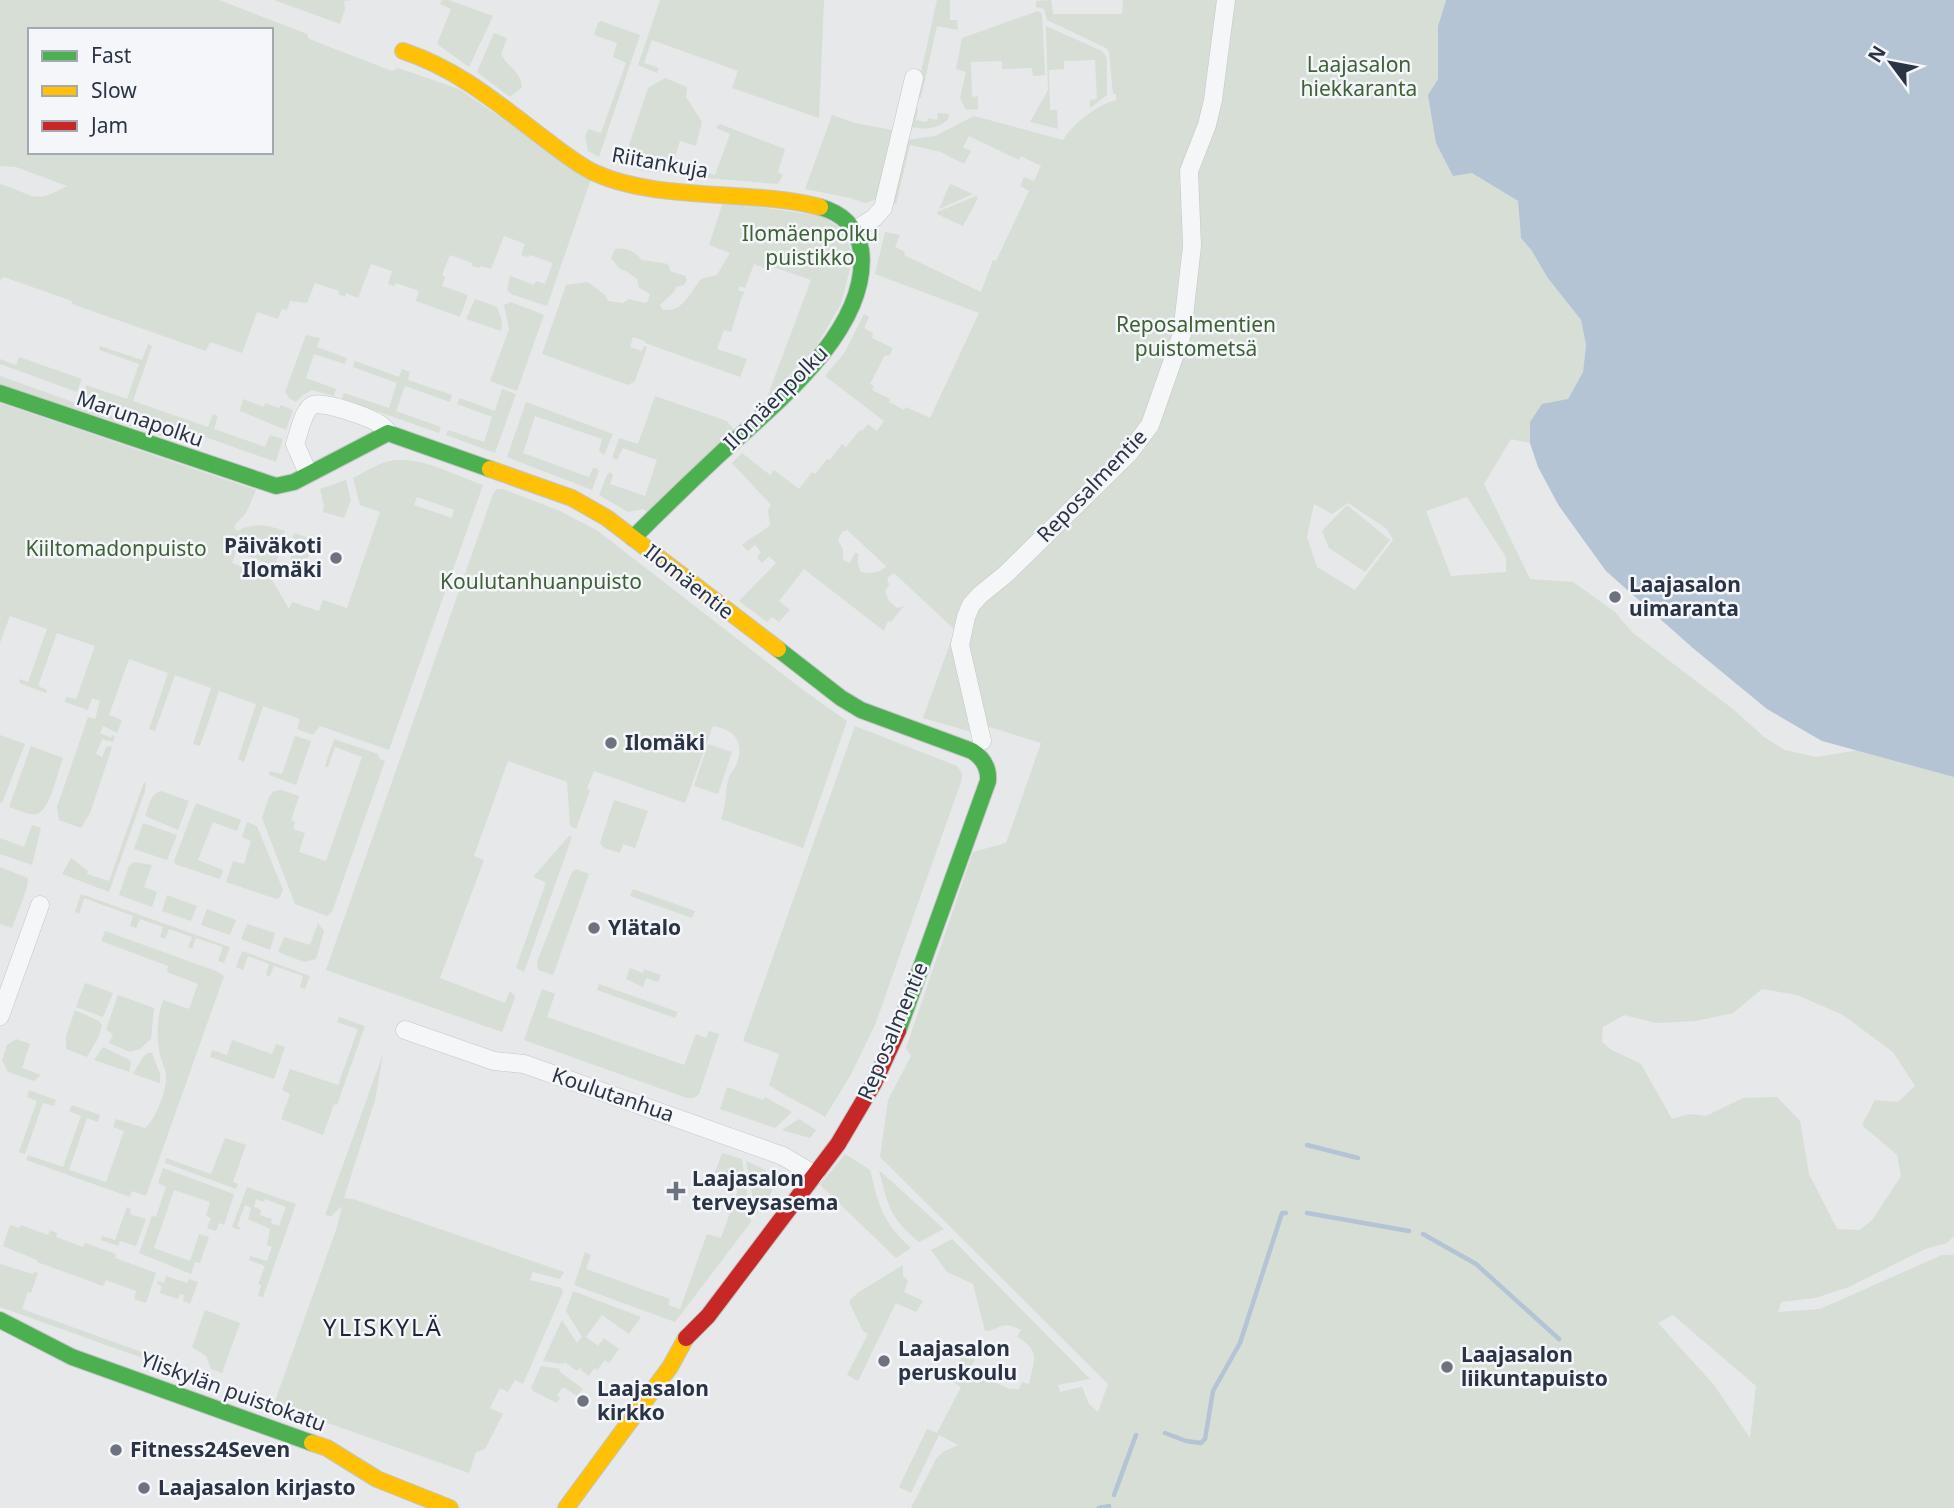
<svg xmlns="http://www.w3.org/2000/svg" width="1954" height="1508" viewBox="0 0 1954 1508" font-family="'Noto Sans',sans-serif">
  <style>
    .green { fill: #d6ded6; fill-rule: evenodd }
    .water { fill: #b4c4d5 }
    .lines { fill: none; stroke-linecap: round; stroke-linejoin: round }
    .stream { stroke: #b4c4d5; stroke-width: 4.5 }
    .street-casing { stroke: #c4c6c8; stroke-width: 19 }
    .fast-casing { stroke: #c4c6c8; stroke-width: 18 }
    .slow-casing { stroke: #c4c6c8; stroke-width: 18 }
    .jam-casing { stroke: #c4c6c8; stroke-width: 18 }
    .street { stroke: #f5f6f7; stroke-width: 18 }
    .fast { stroke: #4caf50; stroke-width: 16 }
    .slow { stroke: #ffc107; stroke-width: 16 }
    .jam { stroke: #c62828; stroke-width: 16 }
    .poi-dot { fill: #6c737f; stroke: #f4f6f9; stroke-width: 2.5 }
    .labels { text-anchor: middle; stroke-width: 5; stroke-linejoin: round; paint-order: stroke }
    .park-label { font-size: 21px; fill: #3f6138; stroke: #f4f6f9 }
    .street-label { font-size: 21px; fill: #2b3445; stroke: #f4f6f9 }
    .poi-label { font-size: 21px; font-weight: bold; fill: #2b3445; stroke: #f4f6f9; text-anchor: start }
    .quarter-label { font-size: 24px; letter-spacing: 2px; fill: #1d2536; stroke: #f4f6f9 }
  </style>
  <rect width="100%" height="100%" fill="#e6e8ea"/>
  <!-- green -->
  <path class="green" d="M0,0h219l88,34 2,5 83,32 6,-3 61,21 132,90 -44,127 -36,-12 -4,-4 3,-14 24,9 2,-4 9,3 8,-21 -23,-8 -2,2 -7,-2 4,-11 -21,-8 -13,33 -10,-3 -2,2 -7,-2v-3l-22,-8 -8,20 3,2 -3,9 26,9 -8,22 -44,-16 3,-10 -23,-8 -2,3 -6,-2 4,-13 -21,-7 -13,34 -12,-5 -1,4 -7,-3 1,-3 -24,-8 -8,20 -17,-2 -3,9 -5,-1 -4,10 -21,-7 -15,41 -32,-11 -4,9 -134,-47v-3l-68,-24 -4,3v-96c35,10 31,22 67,2l-51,-19 -16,-1zM30,30h241v122h-241z
    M274,0h78l-8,1 1,8 -5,15z
    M442,0h6l45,16 -24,51 -32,-23 14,-35 -11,-5z
    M660,0h164l-5,118 -87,-30 6,-17 -86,-31 -8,23 15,5 -2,5 -19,-8z
    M937,0h13v20h7l1,10 -21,-4 -16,72 -5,-3z
    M1051,0l2,14h69l1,-14h323l-8,26v53l-10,16 44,78 46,28 3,37 11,13 15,26 34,43 5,25 -3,27 -15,27 -38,23v21l-19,-4 -27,45 46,95 43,3 42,30 18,21 101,77 30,27 21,13 31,7 43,-7 95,27v459l-7,7 -22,6 -76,38 -34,11 -34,4 -3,10 42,-3 122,-54h12v253h-1043l25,-49 7,-7 15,-7 -19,-10 -28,58 -12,-6 28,-58 10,4 24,-46 -11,-7 17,-34 12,6 -10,19 41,18h9l3,-7 7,2c5,-24 12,-34 -12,-47l4,-7c-22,-11 -19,0 -36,1l-12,-47 -26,-12 -16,-22 21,-11 138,140 -32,6 2,7 22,-5 7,17 9,8 10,-28 -228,-227 8,-57 23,-44 -5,-8 67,-196 33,-9 35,-100 -51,-16 -15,6 -52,-15 32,-88 -61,-57 -7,5 2,7 -4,7 4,9 8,7 7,-2 -13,16 -3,-1 -4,10 -80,-62 -25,32 11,9 -11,12 -7,-5 -5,5 -28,-21 37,-38 -7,-7 -7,7 -5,-6 4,-5 -6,-7 -7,6 -6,-6c9,-8 19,-12 28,-20l-2,-15 3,-5 -39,-42 10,-10 28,22 4,-5 25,19 13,-17 3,2 12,-15 3,1 12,-16 4,3 14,-17 2,1 6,-7 9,7 7,-10 -59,-45 20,-24 19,-38 5,3 -5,11 9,5 -1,5 21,10 -4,8 -4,-1 -15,29 4,2 -2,4 18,9 -1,3 15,8 2,-3 24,11 49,-105 -104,-39 10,-42 15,3 -5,12 10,5 -1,3 77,37 12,-32 3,1 33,-70 -9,-5 4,-9 10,4 7,-15 -20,-10 -2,4 -50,-24 -6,11 8,4 -7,13 -23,-12 -31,-7 -14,60 -4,-5 14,-60 29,-4 39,-20 89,24c9,-16 36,-36 53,-40v-6h-3l-4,-42 -3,-4 -59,-28 -3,-11 -8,-2v-6zM1467,497l39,60v15l-55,4 -25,-65zM1348,503l39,26 6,11 -38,50 -38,-23 -10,-30 7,-33 18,10zM847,530l39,36v1c-7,6 -16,7 -25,5l-3,-7v-12h-3l-5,10 -7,-3v-11l-5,-9 4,-8zM1762,989l35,6 46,20 50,37 22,34 -17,16 -23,-2 -13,25 35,30 4,21 -28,43 -13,11 -23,-1 -28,-55 -9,-53 -23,-24 -34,1 -37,18 -17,-2 -17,5 -31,-55 -31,-15 -8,-7 1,-15 21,-12 32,8 40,-2 37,-8zM1673,1315l83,71 -6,52 -36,-53 -56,-62z
    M1038,11l4,3 3,61 -12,1 -1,-8 -30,1v-8l-31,1 1,35 6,-1v13l-12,1 -6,-12 6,-26 -10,-3 6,-31z
    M601,21l39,14 -41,122 -11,-6 -3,-15 3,-7 13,4 25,-70 -13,-6 4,-14 -23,-8 4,-12z
    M1046,26l56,25 5,7v37l-17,13v-8l7,-1 -2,-39 -31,1v8l-15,1 1,40h7l1,19 -28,-7 18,-32z
    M494,33l13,5 -6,16c7,14 19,16 21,33l-12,10 -33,-25z
    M665,78l22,9 -1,10 16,25 -6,24 -16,-5 -7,21 11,5 2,-3 2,4 -6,7 -39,-4 -33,-10 3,-11 13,4 22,-66z
    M915,108l3,1 -2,11 11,2 1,-4 9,2 1,-7 11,1 -1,6c-12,9 -23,10 -37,7z
    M832,115l23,8 43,8 -16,66 -17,6 -15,-5 -45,-9z
    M720,124l65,25 -7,23 5,3 -5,9 -82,-7v-5l2,-2 17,5 15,-41 -14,-6z
    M951,184l22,10 -34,15 10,-23z
    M976,196l2,2 -15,28 -26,-12v-2z
    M723,202l99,14 22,15 9,26 -12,47 -26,44 -49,52 45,-120 -41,-14 -1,4 -15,-6 -9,24 -5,-2 -2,4 7,2 -3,4 -11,36 -7,-2 -7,19 30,10 -7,18 -95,-34v-2l-12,-4 -3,10 12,4 2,-5 3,1 -12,34 -7,4 -86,-31 24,-69 22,-3 17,13 3,6 15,2 6,-4 16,4 3,-2 2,-7 -11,-6 -2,-9 -11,-8 -6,-2 -9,-11 4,-9c10,-2 21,3 27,11l26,4 2,7 15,5 2,4 -3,5 -8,2 -2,5 -14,13 2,4c20,6 28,-17 39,-30l16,-4 13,-22 -21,-8z
    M475,299l22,8 5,14 -1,10 -35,-12z
    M511,302l33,13 -27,76 -27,-10 19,-52 -5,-24z
    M306,335l14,3 -3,9 30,11 -2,6 -31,-10 -8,24 30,11 -2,7 -22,-6 -9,5 -7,7 -7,-4 -4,-6z
    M148,344l4,2 -19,55 75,26 5,-13 5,2 -4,13 51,18 5,-12 13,4 -7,23 -192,-68 2,-9 41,14 12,-35 -40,-14 1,-4 42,14z
    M19,357l63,22 -5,13 -77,-28v-5l16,6z
    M355,361l44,16 3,-8 8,3 -2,8 44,15 -2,7 -45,-16 -9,25 45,16 -2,6 -97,-34 2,-6 45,15 8,-25 -44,-16z
    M0,376l185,66 1,2 -186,-59z
    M502,389l14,5 -21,59 -49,-18 2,-5 36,12 8,-25 -35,-13 3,-6 35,13z
    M655,396l72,25 7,9 -87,82 -4,-3 -15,3 -29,-17 8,-20 3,-3 3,3 -3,9 35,12 12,-36 -34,-12 -6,12 -4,-2v-3l6,-17 19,6z
    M243,399l21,8 1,-4 14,5 2,-3 12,5 -7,20 -46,-19z
    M526,402l87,32 -9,21 -5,-4 3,-12 -67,-23 -12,37 66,24 4,-9h4l2,3 -7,19 -85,-33z
    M0,403l256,87 -10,23 -12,13 3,5c18,-9 29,-6 48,0l-10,35 -39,-14 -4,11 39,15 18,31 3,-7 27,9 4,-11 24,8 33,-96 -20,-7 -7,-27c14,-7 29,-18 46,-18 27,-1 58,16 84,25l-94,265 -69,-24 -7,9 -16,-6 3,-10 -37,-13 -19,56 -6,-3 18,-55 -37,-13 -19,55 -7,-2 18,-56 -36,-13 -20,56 -6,-2 19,-56 -39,-14 -20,56 13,5 -5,13 -14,-7 -3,7 11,5 1,-3 3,2 -2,5 -11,-3 -6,15 6,3 5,-11 5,1 -22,66 -9,15 -22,-8 -2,-13 31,-90 7,2 5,-18 -8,-3 -4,12 -23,-8 1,-5 10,2 19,-53 -38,-13 -19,53 9,4 -1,3 -27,-10 1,-4 8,3 19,-53 -37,-13 -10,27zM417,497l37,13 -2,8 -38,-13z
    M346,480l5,20 -7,18 -21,-6 1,-6 -4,-17z
    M497,489h6l57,22 38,20 205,159 44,31 -44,127 -82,-29c5,-13 4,-25 7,-38 1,-7 5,-10 8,-15 9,-23 0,-36 -23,-40l-28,77 -91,-32 -7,17 3,2 -14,39 -6,-3 -3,-44 -59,-21 -34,95 10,4 -44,118 65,25 5,-12 4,4 1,3 -13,34 -176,-62 167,-476z
    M1347,505l43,35 -25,32 -36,-24 -7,-17z
    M294,533l20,7 -12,35 -11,-4v-24z
    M855,726l102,40 5,7v6l-87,246 -25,51 -25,41c-18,-12 -38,-19 -56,-32l10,-31 -36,-13z
    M0,735l25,9 -23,59h-2z
    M295,736l16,5 -15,44 -27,-10 1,-4 12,3z
    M334,739l44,15 2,5 5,2 -53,151 -5,4 -32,-12 -33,-86 7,-21 5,-6 7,-1 18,6 -8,24 4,2 -2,7 12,4 -6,19 27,9 36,-104 -27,-10 -7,20 -3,-1z
    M708,744l24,8 -14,42 -24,-8z
    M31,746l32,12c-5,12 -13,53 -26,56 -9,2 -20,-5 -28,-7z
    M144,782l2,2 -1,7 -36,101 -47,-18 9,-16 17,13 -1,3 22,7z
    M161,791l28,10 -11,29 -33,-14c4,-10 5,-22 16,-25z
    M614,800l34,11 -13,37 -12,-4 -3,9 -16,-5 -4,-5z
    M196,803l45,17 -4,11 -24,-9 -15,38 25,10 -3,9 -45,-15 -1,-3z
    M247,822l10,4 26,64 -3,7 -4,2 -50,-17 7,-21 11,3 7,-23 -9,-4z
    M143,823l34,12 -10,25 -33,-11z
    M32,825l9,3 -9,37 -32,-11v-16l24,9z
    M569,836l3,1 -48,135 -8,-4 30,-86 -13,-5z
    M134,862l18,3 -8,22 13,5 -5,15 -33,-12 10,-29z
    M0,867l28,11 -1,10 -15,40 -12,-4z
    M576,869l13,5 -36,101 -15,-5 -1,-8 35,-90z
    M633,889l62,22 -3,7 -62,-22z
    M81,894l149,53 -6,16 -6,-2 5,-14 -27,-9 -4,11 -4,-2 4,-10 -23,-8 -4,10 -5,-2 3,-10 -23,-8 -4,9 -6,-2 3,-10 -49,-18 -5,16 -4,-2z
    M167,895l30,11 -6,15 -29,-10z
    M207,909l29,11 -6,15 -29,-10z
    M318,923l6,8 -8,28 -12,3 -26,-10 6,-15 26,8z
    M247,924l28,9 -5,17 -29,-11z
    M105,931l111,40 8,5 -78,220 -14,-5 -2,6 -104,-37 2,-5 35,12 18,-51 -12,-5 3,-6 28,10 -2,7 -11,-4 -18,52 37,12 18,-51 -11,-4 3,-8 29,9c10,-7 22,-38 21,-51 0,-7 -4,-15 -6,-22 -4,-19 -3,-37 3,-55l26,9 9,-25 -31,-12 1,-6 -67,-25z
    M242,951l68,25 -5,13 -5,-2 3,-11 -29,-10 -4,10 -4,-1 3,-11 -21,-8 -5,14 -7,-3z
    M630,968l13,5 1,-4 17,6 -3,7 -12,-4 -3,9 -17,-8z
    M85,983l28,10 -10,24 -27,-10z
    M599,984l79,28 -3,6 -78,-28z
    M542,989l13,5 -8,23 137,48 12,-31 10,4 3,-7 10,3 -20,60 -5,4h-7l-163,-58z
    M118,995l36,13 -3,31 -11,10 -10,3 -21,-9 4,-9 -7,-4z
    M75,1010l24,11 3,4 -3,11 -12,21 -21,-8v-13z
    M339,1017l26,9 -28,79 -3,-1 -11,31 -42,-16 9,-25 -8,-4 8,-21 48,16 20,-56 -21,-7z
    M16,1039l14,5 -8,24 19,7 -7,6 -26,-9 -6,-12 5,-15z
    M232,1040l40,14 4,-10 9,3 -11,32 -64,-22 2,-7 15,5z
    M103,1047l25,12 3,3 -2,10 -35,-12z
    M148,1053h4l8,21v9l-27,-9 10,-17z
    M383,1054l-8,46 -31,98 9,1 211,73 -4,7 -27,-7 -3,8 32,8 1,4 -40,92 -8,-4 -7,12 -8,-4 -10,20 13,6 -18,35 -9,3 -7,21 -195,-69 63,-177 5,-21 -11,10 -6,-1z
    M727,1087l36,13 2,-3 27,15 -17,16 -55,-19z
    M29,1090l27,10 -2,6 -11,-3 -18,51 -6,-2 18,-51 -10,-4z
    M799,1119l17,11 -6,8 -28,-8z
    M225,1138l21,7 -13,37 5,2 -2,5 -71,-26 1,-5 45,16z
    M722,1153l20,6 9,63 -76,100 -101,-37 11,-33 6,3 -5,14 84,30 -2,6 12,4 27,-75 14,4 17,-48 -26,-10z
    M845,1154l25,16c9,36 12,52 41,78l-15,10 -76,-73z
    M746,1161c6,3 15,6 20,10 18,13 -2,33 -10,44z
    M163,1168l71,26 -10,31 -5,-2 -3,8 -9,-3 4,-10 -5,-2 4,-14 -36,-12 -20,58 36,13 9,-27 10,3 -9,26 -5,-1 -4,12 -52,-21 13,-37 4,1 10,-30 -8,-4z
    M879,1170l65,59 -25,13c-29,-24 -31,-36 -40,-72z
    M247,1187l49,17 -33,93 -5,-1 3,-11 -3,-1 7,-18 -16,-6 1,-4 17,5 5,-14 -5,-2 3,-16 -22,-10 3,-11 -6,-3 -8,21 3,1 -1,3 -7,-3zM256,1199l7,3 2,-3 21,8 -7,19 -8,-3 1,-4 -12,-4 1,-5 -7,-3z
    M127,1207l4,2 -1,5 16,5 -10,27 -16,-5 -2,5 -17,-6 1,-4 13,4z
    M10,1225l9,3 2,-3 27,10 2,-5 7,3 -1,4 27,10 2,-4 31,11 -1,4 41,15 -10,30 -12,-4 2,-8 -30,-11 -3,6 -66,-24v-2l-34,-14z
    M0,1264l33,10 1,-3 4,2 -7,20 -3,-1 -6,17 142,51 -2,5 -162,-58z
    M903,1265v11l5,5 -4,11 19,9 -7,11 -20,-9 -38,78 -11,-6 21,-41 -5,-3 -13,-27v-4l9,-8z
    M166,1276l21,7 2,-4 9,3 -8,22 -7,-3 1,-6 -4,-1 -2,5 -18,-6 2,-7 -5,-2 1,-3 6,2z
    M573,1291l68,26 -12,17 -27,-19 -16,22 12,9 6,-8 15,11 -10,14 -4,-3 -8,10 -3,-2 -5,8 -8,-6v-3l-4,4 -12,-9 -2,2 -20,-3 19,-41 15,23 5,-6 -16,-26z
    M205,1310l35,13 -18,50 -11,-4 -5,-13 -14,-9z
    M541,1366l19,3 -1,2 24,18 -6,7 -14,-9 -6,8 3,3 -3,5 -24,-12 -2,-3z"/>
  <!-- water -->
  <path class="water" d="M1446,0h508v777l-132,-36 -55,-32 -73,-60 -88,-78 -47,-65 -21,-39 -8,-24v-21l12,-18 26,-5 15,-27 3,-27 -5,-25 -34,-43 -15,-26 -11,-13 -3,-37 -46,-28 -19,3 -17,-33 -8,-48 10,-16v-53z"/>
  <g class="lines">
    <!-- stream -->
    <path class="stream" d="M1307,1145l51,13
      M1307,1213l102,18
      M1423,1234l53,30 83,75
      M1165,1433l21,8 15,2 4,-4 8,-48 27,-48 42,-130h4
      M1114,1495l22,-60
      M1099,1508l10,-2"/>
    <defs>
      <path id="street" d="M855,230l19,-12 9,-10 31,-130
        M308,473l-13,-29c4,-11 8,-34 18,-39 9,-5 59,13 68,20 3,2 5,5 7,8
        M982,741l-22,-96 6,-28 5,-12 9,-10 26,-21 123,-121 21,-28 32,-91 10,-88 -3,-75 18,-46 6,-25 13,-100
        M0,1016l40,-111
        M405,1030l89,31 30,3 259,92 32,19"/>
      <path id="fast" d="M0,393l276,93 18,-4 94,-49 102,36
        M633,538c29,-29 58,-57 88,-85 52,-47 150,-124 140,-203 -4,-23 -19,-37 -41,-43
        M778,649l63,49 20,12 111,41c11,7 17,17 16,30l-90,250
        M0,1320l72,37 240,86"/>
      <path id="slow" d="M403,51c52,17 92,50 135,83 18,13 36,29 57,39 64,29 156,16 225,34
        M490,469l82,29 35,20 171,131
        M312,1443l15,5 50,31 73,29
        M566,1508l104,-141 16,-29"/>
      <path id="jam" d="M686,1338l22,-22 130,-172 36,-61 24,-52"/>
    </defs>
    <!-- street casing -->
    <use href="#street" class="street-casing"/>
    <!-- fast casing -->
    <use href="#fast" class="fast-casing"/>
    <!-- slow casing -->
    <use href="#slow" class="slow-casing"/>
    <!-- jam casing -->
    <use href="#jam" class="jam-casing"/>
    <!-- street -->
    <use href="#street" class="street"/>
    <!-- fast -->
    <use href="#fast" class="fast"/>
    <!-- slow -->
    <use href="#slow" class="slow"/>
    <!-- jam -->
    <use href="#jam" class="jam"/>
  </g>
  <!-- markers -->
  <g class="poi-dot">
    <circle cx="336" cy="558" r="7"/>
    <circle cx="1615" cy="597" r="7"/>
    <circle cx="611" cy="743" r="7"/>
    <circle cx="594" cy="928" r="7"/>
    <path d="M672.5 1180.5h7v7h7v7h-7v7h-7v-7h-7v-7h7z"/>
    <circle cx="884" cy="1361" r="7"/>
    <circle cx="1447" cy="1367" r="7"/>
    <circle cx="583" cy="1401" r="7"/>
    <circle cx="116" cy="1450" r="7"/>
    <circle cx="144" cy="1488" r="7"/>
  </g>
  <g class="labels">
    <!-- park labels -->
    <g class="park-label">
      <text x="1359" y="72">Laajasalon<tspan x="1359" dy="24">hiekkaranta</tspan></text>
      <text x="810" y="241">Ilomäenpolku<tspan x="810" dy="24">puistikko</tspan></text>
      <text x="1196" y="332">Reposalmentien<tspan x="1196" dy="24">puistometsä</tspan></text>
      <text x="116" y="556">Kiiltomadonpuisto</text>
      <text x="541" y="589">Koulutanhuanpuisto</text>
    </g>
    <!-- street labels -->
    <g class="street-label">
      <text transform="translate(660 163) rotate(10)" y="7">Riitankuja</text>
      <text transform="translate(776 398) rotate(-45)" y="7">Ilomäenpolku</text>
      <text transform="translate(140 419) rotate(19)" y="7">Marunapolku</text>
      <text transform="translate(1092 486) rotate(-46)" y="7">Reposalmentie</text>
      <text transform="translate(689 582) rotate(38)" y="7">Ilomäentie</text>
      <text transform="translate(893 1031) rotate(-67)" y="7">Reposalmentie</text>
      <text transform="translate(613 1095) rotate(19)" y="7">Koulutanhua</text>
      <text transform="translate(233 1392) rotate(20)" y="7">Yliskylän puistokatu</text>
    </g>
    <!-- poi labels -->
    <g class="poi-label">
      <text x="322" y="553" text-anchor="end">Päiväkoti<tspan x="322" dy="24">Ilomäki</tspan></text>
      <text x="1629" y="592">Laajasalon<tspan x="1629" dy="24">uimaranta</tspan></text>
      <text x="625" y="750">Ilomäki</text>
      <text x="608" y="935">Ylätalo</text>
      <text x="692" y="1186">Laajasalon<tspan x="692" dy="24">terveysasema</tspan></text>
      <text x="898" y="1356">Laajasalon<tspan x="898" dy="24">peruskoulu</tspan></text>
      <text x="1461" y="1362">Laajasalon<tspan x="1461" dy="24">liikuntapuisto</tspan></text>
      <text x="597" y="1396">Laajasalon<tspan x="597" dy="24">kirkko</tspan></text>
      <text x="130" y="1457">Fitness24Seven</text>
      <text x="158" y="1495">Laajasalon kirjasto</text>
    </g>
    <!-- quarter labels -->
    <g class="quarter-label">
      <text x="383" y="1336">YLISKYLÄ</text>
    </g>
  </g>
  <!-- legend -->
  <rect x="28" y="28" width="245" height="126" fill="#f4f6f9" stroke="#a4a8b1" stroke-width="2"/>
  <rect x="42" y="51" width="35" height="10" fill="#4caf50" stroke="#a4a8b1" stroke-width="2"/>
  <text x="91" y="63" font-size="21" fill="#2b3445">Fast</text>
  <rect x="42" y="86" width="35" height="10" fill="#ffc107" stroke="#a4a8b1" stroke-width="2"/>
  <text x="91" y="98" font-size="21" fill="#2b3445">Slow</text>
  <rect x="42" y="121" width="35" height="10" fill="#c62828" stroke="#a4a8b1" stroke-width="2"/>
  <text x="91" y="133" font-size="21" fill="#2b3445">Jam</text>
  <!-- north arrow -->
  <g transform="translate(1891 63) rotate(302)" stroke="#f4f6f9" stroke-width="5" paint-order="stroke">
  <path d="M0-5L12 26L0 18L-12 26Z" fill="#2b3445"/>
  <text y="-10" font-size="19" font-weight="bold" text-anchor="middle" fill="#2b3445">N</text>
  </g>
</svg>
